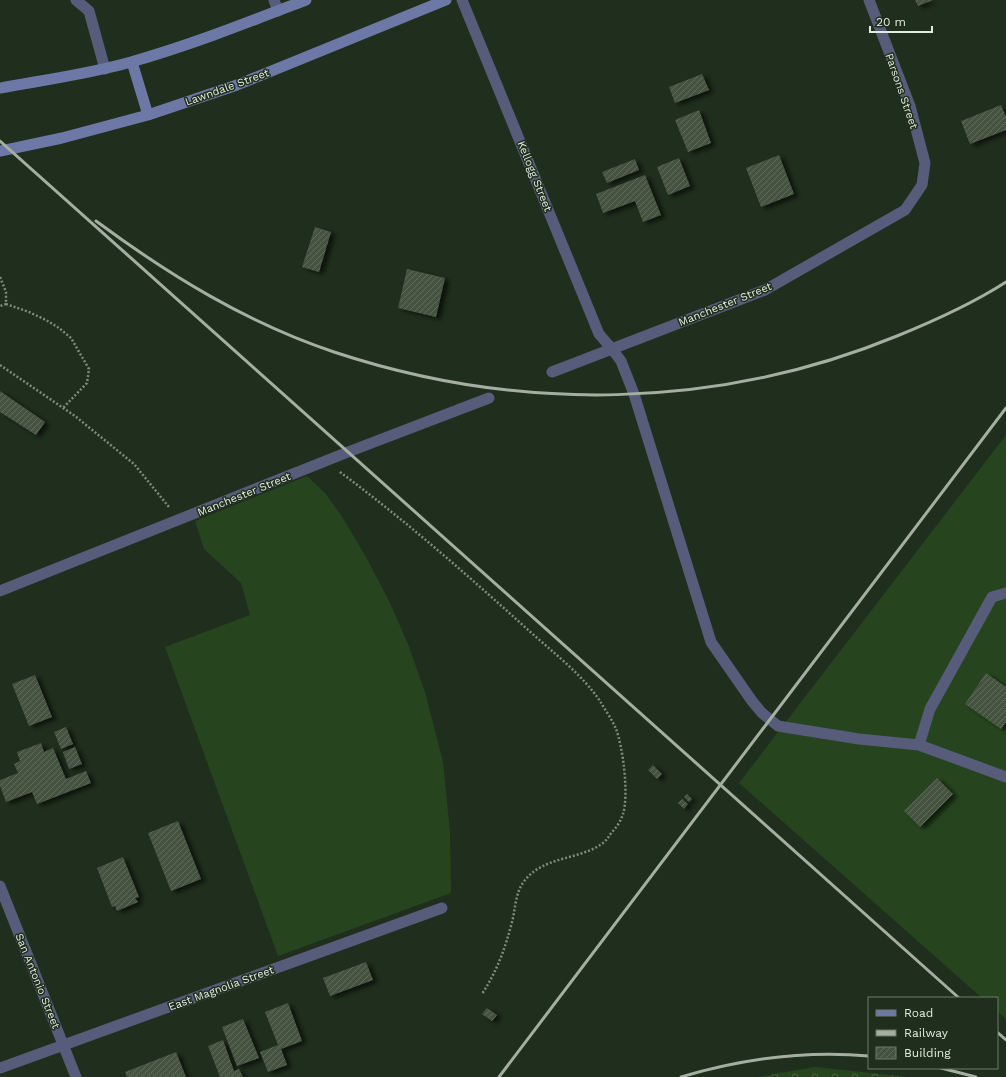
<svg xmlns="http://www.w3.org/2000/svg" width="1006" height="1077" viewBox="0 0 1006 1077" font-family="'Work Sans',sans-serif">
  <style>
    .grass { fill: #26451e }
    .park { fill: url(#park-crowns) }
    .building { fill: url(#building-hatch); filter: url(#shadow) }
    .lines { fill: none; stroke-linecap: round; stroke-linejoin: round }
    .path { stroke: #7f8b7d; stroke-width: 2.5; stroke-dasharray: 2 2; stroke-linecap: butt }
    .service { stroke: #565c7a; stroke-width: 11 }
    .minor { stroke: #565c7a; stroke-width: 11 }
    .secondary { stroke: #6e78a7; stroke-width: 11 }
    .rail { stroke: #a4afa2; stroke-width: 3 }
    .labels { text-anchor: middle; stroke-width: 3; stroke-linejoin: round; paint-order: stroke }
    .street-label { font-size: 11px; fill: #e1ebdf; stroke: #202e1d }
  </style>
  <defs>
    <pattern id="park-crowns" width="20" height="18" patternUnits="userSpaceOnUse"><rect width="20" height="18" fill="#26451e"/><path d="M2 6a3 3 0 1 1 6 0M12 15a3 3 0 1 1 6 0" fill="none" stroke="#45603e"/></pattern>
    <pattern id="building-hatch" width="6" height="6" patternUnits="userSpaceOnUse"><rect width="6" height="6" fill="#445341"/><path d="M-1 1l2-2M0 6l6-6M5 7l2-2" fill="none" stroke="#5f6c5c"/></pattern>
    <filter id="shadow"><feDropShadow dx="4.5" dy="2.5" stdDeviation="2" flood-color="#0009"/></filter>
  </defs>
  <rect width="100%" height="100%" fill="#202e1d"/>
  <!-- grass -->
  <path class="grass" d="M1006,435v584l-9,-8v-13h-15l-243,-215z
    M307,476l18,17 16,22 25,42 23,44 19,43 17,48 18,70 7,70 1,61 -173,63 -113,-309 85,-32 -9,-32 -37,-34 -9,-28z"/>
  <!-- park -->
  <path class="park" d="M815,1067l94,10h-151z"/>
  <!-- building -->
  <path class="building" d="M915,0h18l-15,6z
    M702,74l7,16 -34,13 -6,-16z
    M1001,105l5,12v13l-36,14 -9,-23z
    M699,110l12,33 -23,9 -13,-32z
    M779,155l15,39 -33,13 -15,-39z
    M679,158l11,28 -22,9 -11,-28z
    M635,159l4,11 -32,13 -5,-11z
    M645,175l16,40 -18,7 -8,-21 -32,12 -7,-19z
    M315,227l16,5 -12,40 -17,-5z
    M407,269l38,9 -9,39 -38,-9z
    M0,391l45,31 -9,13 -36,-23z
    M986,673l20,14v35l-5,7 -36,-25z
    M35,675l17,42 -23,9 -17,-42z
    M66,727l7,17 -12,5 -7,-17z
    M41,743l3,9 9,-4 13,31 20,-8 5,12 -54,21 -5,-12 -26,10 -6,-16v-6l18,-7 -4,-9 6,-3 -3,-9z
    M75,747l7,17 -13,5 -6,-17z
    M653,765l9,9 -5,5 -9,-9z
    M937,778l16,16 -33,33 -16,-16z
    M687,794l5,5 -3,3 -5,-5z
    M682,799l6,5 -4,5 -6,-6z
    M178,821l23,58 -30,12 -23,-58z
    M123,857l16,40 -4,1 3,4 -21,9 -2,-5 -3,1 -15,-39z
    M366,962l7,18 -43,16 -7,-18z
    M288,1003l14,38 -21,8 6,16 -19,7 -8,-20 18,-7 -13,-33z
    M487,1008l10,7 -5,6 -10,-7z
    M243,1019l16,39 -22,8 -15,-39z
    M223,1040l11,31 5,-2 4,8h-23l-12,-31z
    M176,1052l10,25h-59l-2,-5z"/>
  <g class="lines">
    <!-- path -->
    <path class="path" d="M0,277l6,15v12l-6,2
      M6,304l23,8 17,8 13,8 12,10 18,31 -2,14 -24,25
      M0,365l75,51 59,48 35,43
      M340,472c66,49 125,101 186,156 25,23 55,45 74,73 5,9 12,18 16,28 7,18 13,66 7,85 -2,6 -6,13 -11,18 -3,4 -5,8 -9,11 -23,17 -58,13 -77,36 -11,12 -10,28 -14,43 -7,27 -15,49 -30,72"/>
    <!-- service -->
    <path class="service" d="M76,0l13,11 16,58
      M274,0l4,11
      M612,349l9,12 13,33 77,248 41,59 10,12 16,13 81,13 60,6 87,32
      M919,745l11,-36 62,-112 14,-4"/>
    <!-- minor -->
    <path class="minor" d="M462,0l137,334 13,15
      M552,372l213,-82 140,-80 17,-25 3,-22 -15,-57 -41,-106
      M0,591l348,-139 141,-54
      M0,886l76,191
      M0,1068l442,-160"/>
    <!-- secondary -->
    <path class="secondary" d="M132,62l16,53
      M0,88c44,-8 89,-14 131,-26 60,-17 118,-40 175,-62
      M0,151l62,-13 86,-23 89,-30 209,-85"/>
    <!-- rail -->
    <path class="rail" d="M0,141l959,857
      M96,221c73,54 151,102 238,131 184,61 383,58 563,-16 37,-15 75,-32 109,-54
      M997,1032l9,8
      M941,1068l35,9
      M499,1077l507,-669
      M681,1077c61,-18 124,-27 188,-21"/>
  </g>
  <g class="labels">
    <!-- street labels -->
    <g class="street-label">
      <text transform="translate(227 87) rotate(-20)" y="4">Lawndale Street</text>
      <text transform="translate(902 91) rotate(71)" y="4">Parsons Street</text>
      <text transform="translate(535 176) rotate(68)" y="4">Kellogg Street</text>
      <text transform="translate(725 304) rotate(-22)" y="4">Manchester Street</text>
      <text transform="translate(244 494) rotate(-22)" y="4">Manchester Street</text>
      <text transform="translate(38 981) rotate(68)" y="4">San Antonio Street</text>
      <text transform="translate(221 988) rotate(-20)" y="4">East Magnolia Street</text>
    </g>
  </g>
  <!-- legend -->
  <rect x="868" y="997" width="130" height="72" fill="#202e1d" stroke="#6d7a6b"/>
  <rect x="876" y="1010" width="20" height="6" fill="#6e78a7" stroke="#6d7a6b"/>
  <text x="904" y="1017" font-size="12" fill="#e1ebdf">Road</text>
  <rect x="876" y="1030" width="20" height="6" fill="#a4afa2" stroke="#6d7a6b"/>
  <text x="904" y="1037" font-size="12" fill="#e1ebdf">Railway</text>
  <rect x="876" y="1047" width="20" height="12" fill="url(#building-hatch)" stroke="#6d7a6b"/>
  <text x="904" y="1057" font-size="12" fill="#e1ebdf">Building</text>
  <!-- scale -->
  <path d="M870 26v6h62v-6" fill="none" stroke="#e1ebdf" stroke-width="2"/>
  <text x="876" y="26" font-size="12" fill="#e1ebdf" stroke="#202e1d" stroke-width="3" paint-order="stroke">20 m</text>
</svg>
